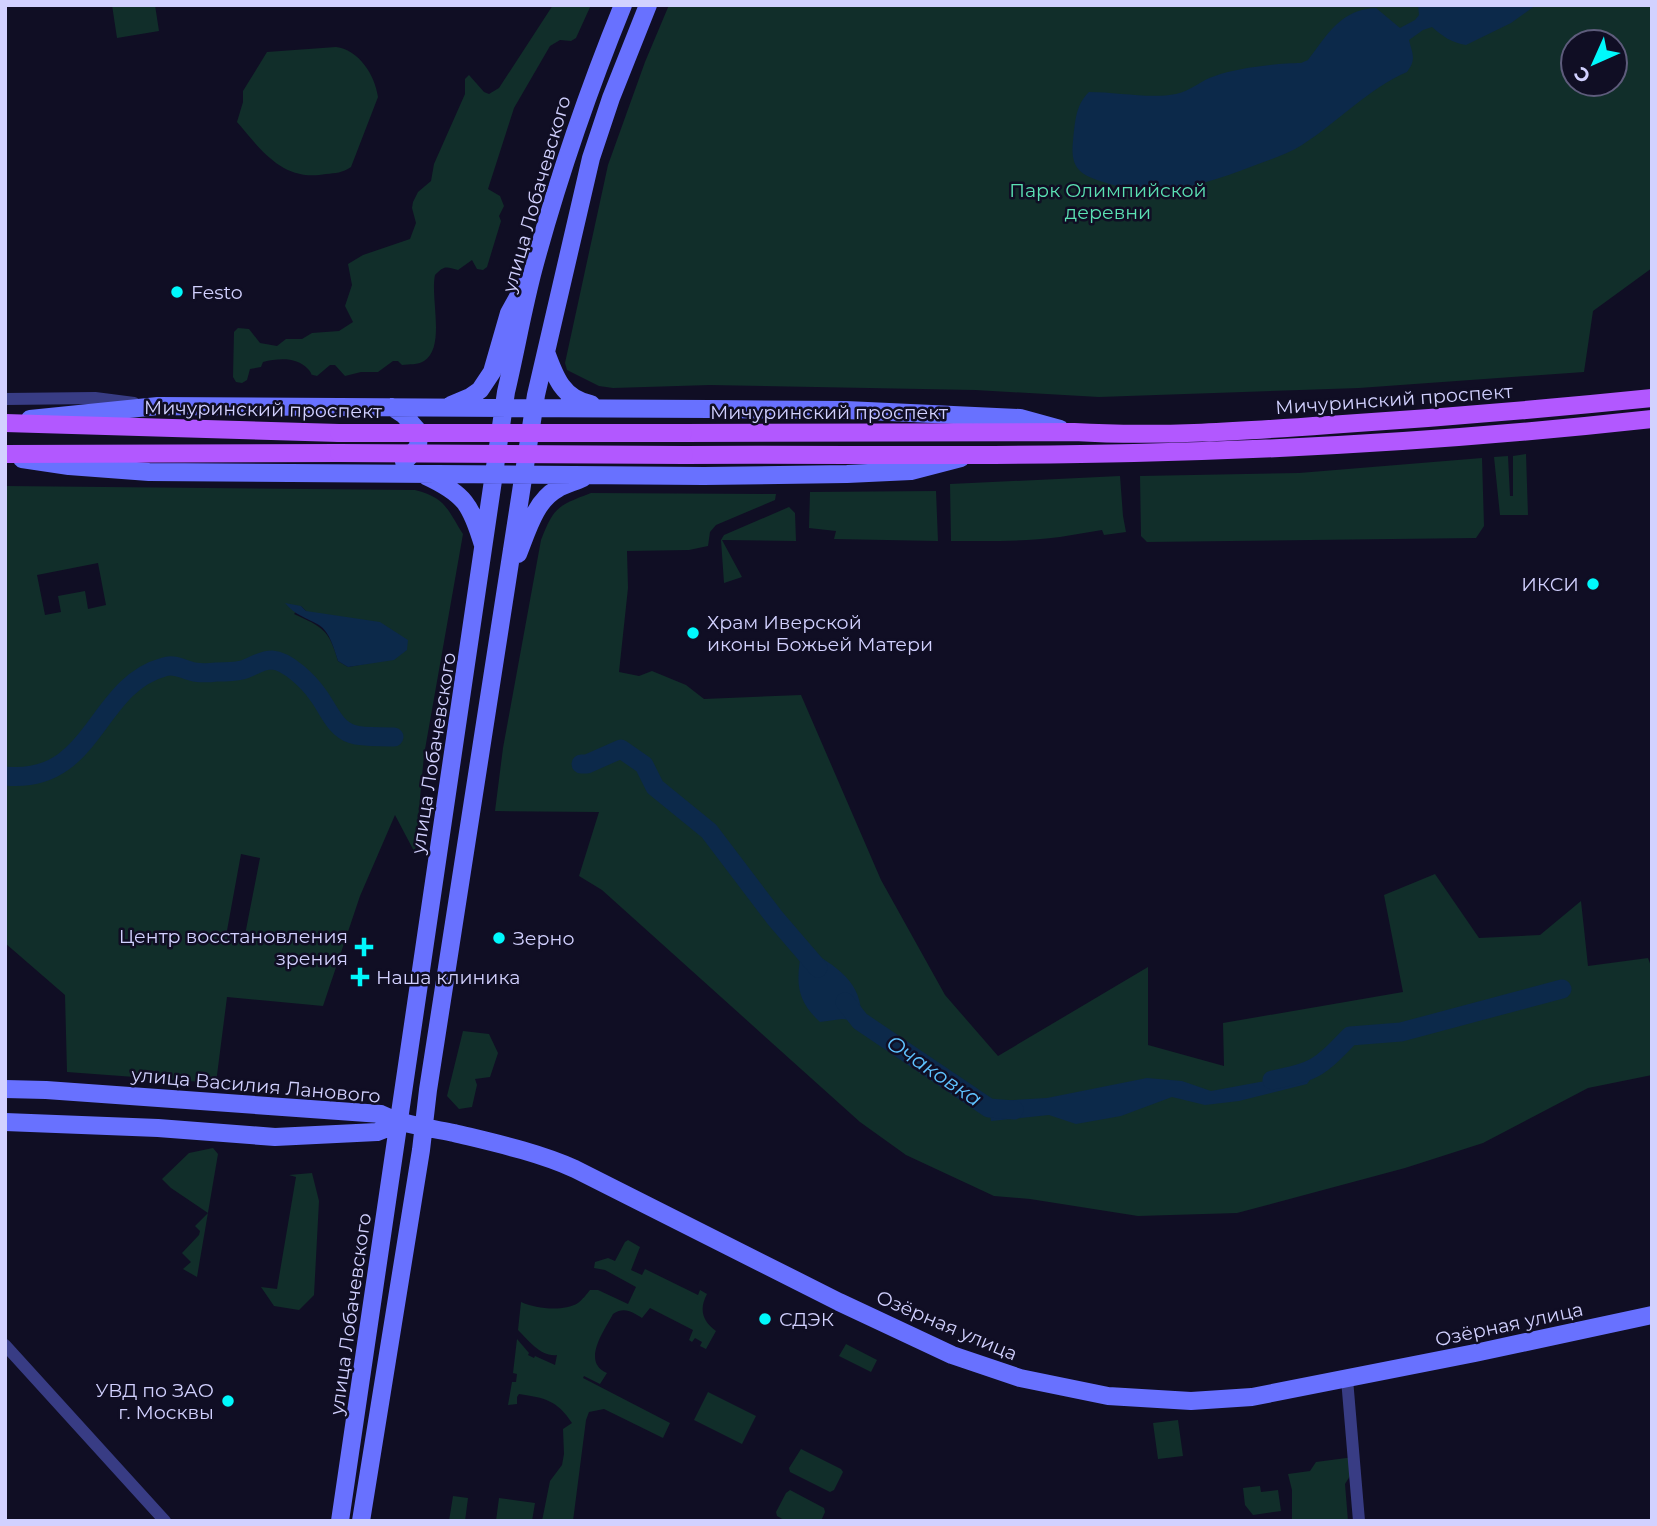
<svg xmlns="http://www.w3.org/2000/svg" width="1657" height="1526" viewBox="0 0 1657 1526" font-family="Montserrat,sans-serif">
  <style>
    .green { fill: #112e2a; fill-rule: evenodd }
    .water { fill: #0c294a }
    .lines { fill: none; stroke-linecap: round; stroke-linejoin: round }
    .river { stroke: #0c294a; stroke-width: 19 }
    .street { stroke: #383c84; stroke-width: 12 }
    .secondary { stroke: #6871ff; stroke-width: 18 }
    .primary { stroke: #b258ff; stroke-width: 18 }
    .primary-bridge { stroke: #b258ff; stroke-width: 18 }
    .poi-dot { fill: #00f9fc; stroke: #100e24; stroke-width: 2.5 }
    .labels { text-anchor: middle; stroke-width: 5; stroke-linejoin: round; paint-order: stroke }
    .park-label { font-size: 19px; fill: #5be1b3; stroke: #100e24 }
    .street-label { font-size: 19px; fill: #d2d1ff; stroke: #100e24 }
    .poi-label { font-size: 19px; fill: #d2d1ff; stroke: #100e24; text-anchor: start }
    .water-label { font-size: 21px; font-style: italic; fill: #5fc3ff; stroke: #100e24 }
  </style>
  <rect width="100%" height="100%" fill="#100e24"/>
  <!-- green -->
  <path class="green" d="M112,5h43l4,26 -42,7z
    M553,5h38l-15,33 -5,3 -11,-1 -10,6 -36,62 -26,81 12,7 4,10 -5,10 2,5 -14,46 -4,3 -6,-1 -5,-9 -14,10c-12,-3 -13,-5 -23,5 -5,23 11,72 -11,86 -6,4 -15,3 -22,4l-4,-4h-5l-15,11h-17l-16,4 -10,-11h-5l-13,11c-10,-3 -2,1 -9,-7 -11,-12 -29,-11 -45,-7l-2,5 -11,2 -3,11 -5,3 -6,-1 -3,-5 1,-45 4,-4 11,1 11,14 17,3 9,-7h16l10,-6 27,-2 14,-9 -8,-16 7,-21 -4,-21 15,-9 47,-16 6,-16 -4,-15 1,-6 5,-10 13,-11 3,-17 31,-70v-15l4,-4 15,17 5,2 10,-6z
    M669,5h983v263l-59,43 -9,61 -225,16 -260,9 -124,-7 -265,-5 -97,3 -14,-2 -32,-16 -2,-7 43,-198 37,-103zM1573,42h42v42h-42z
    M336,47c23,3 39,28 42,50l-27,70c-9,6 -15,6 -25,7 -43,8 -64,-23 -89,-52l6,-20v-11l24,-39z
    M1526,454l2,61h-28l-6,-58 14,-1 2,40h3v-40z
    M1482,458l2,68 -8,12 -329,4 -6,-6 -1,-60 159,-3z
    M1120,476l3,40 3,16 -22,3 -2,-5c-14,2 -28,5 -42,7 -37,5 -73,4 -109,4l-1,-57z
    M5,486l410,4c31,8 32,19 48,44l-39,221 -9,98 -20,-38 -35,81 -37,110 -96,-9 -11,86 -149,-11 -2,-77 -60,-52zM98,563l8,42 -18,4 -3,-18 -27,5 3,16 -16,3 -8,-40zM301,606l5,5 64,52 -22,4 -10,-6c-9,-32 -16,-34 -44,-47zM241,854l19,4 -16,82 -18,-4z
    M936,491l2,50 -104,-2 2,-8 -27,-3 1,-36z
    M591,493l185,1 -1,6 -59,25 -6,7 -2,14 -19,4 -62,1 1,37 -9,84 20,4 13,-5 34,14 18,14 97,-4 80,185 64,115 53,61 150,-89v78l76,21 -1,-43 180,-31 -19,-97 51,-21 44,64 61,-3 41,-34 7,65 60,-8 4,11v106l-64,13 -105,55 -78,25 -168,45 -99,3 -108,-17 -36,-3 -88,-41 -46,-33 -258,-232 -23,-14 20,-64 -104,-1 8,-63 38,-208c13,-33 16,-34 50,-47z
    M789,507l6,6 1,28 -74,-1 20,37 -18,6 -3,-43 3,-5z
    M463,1031l26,3 9,19 -8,24 -15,2 2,6 -5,22 -13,2 -12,-13z
    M213,1148l5,6 -21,123 -14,-8 8,-7 -9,-9 17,-18 1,-4 -5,-5 13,-13 -37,-25 -9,-9 27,-26z
    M312,1173l7,28 -5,94 -15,15 -25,-4 -13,-19 16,2 19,-112 -7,-2z
    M628,1240l12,7 -9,23 11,5 3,-6 53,26 2,-5 7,4c-8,15 -5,27 9,37l-10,18 -6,-3 2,-4 -7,-4 -3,4 -3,-2 4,-10 -43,-22 -8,10c-9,-5 -17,-12 -29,-4 -9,17 -32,48 -6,59l-7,11 -16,-8 -1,2 87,45 -7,15 -59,-29 -15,3 -3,8 -13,101h-31l8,-40 12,-16 2,-11 -1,-25 9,-6c-15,-23 -27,-25 -53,-29l-2,3v7l-9,1 4,-23h4l1,-8 -4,-1 4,-34 12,14 -1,2 6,3 1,-2 20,9 2,-10c-16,2 -28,-14 -39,-25l3,-28c16,7 42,10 57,1 4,-3 9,-9 12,-13h8l30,14 8,-17 -31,-17 -11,-2 1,-6 13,-4 7,3 10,-19z
    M846,1344l31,16 -6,12 -32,-16z
    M708,1392l48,24 -14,28 -48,-24z
    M1178,1420l5,36 -25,3 -5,-36z
    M801,1449l40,20 2,3 -9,18 -4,2 -40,-20 -1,-4z
    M1354,1457l1,11 -10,16 3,37h-28l-1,-2 -27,2v-31l-4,-16 22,-3 6,-9z
    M1260,1486l1,6 17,-2 3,21 -28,4 -8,-10 -2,-17z
    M790,1490l34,18 1,4 -4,9h-35l-9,-5 -1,-4 10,-19z
    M453,1496l15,2 -3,23h-16z
    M499,1498l36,5 -3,18h-36z"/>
  <!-- water -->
  <path class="water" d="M1418,5h118l-25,18 -45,22c-14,-2 -24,-9 -34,-18l-9,3 -14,10c3,13 8,19 -2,32 -39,17 -69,50 -105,73 -14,9 -33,15 -49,21 -49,19 -97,34 -150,16 -23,-7 -33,-14 -30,-41 2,-17 2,-36 16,-49 27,0 62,7 87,2 15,-3 25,-14 39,-18 21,-8 64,-13 86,-13l7,-3c19,-25 33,-51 68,-52l24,20 15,-8 4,-5z
    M285,603l16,3 5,5 74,11 28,18 -1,10 -13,10 -46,7 -10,-6c-4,-12 -8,-29 -19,-36 -14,-8 -24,-10 -34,-22z
    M802,948c29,13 65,36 58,73l-18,-2 -22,3c-25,-23 -24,-41 -18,-74z
    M1319,1067l-12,17 -68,17 -34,4 -33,-8 -51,19 -45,8 -27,-9 -58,6 -2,-13 8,-7 50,-3 100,-20 35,3 29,10 86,-16z"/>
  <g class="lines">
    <!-- river -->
    <path class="river" d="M581,764h6l34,-15 23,16 11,22 54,44 66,87 43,50
      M5,776c90,9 89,-90 159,-109 11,-4 20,3 30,5 7,1 15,1 22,0 8,0 18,0 26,-2 11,-3 18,-10 30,-10 16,1 37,22 46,35 10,13 16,33 34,39 12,4 29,2 42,3
      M845,1002l15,19 129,87 25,2
      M1272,1080c44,-8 48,-13 78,-44l51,-4 161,-43"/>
    <!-- street -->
    <path class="street" d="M5,399l90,-1 39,5
      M5,1345l160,176
      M1347,1379l12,142"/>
    <!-- secondary -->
    <path class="secondary" d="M546,352c9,25 17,47 45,52
      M451,405l19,-8 10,-7 12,-18 17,-59 15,-27
      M392,407l12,8 15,17 -1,15 -14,15
      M30,419l128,-13 552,3 136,1 174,8 40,11
      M22,459l47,7 80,6 555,4 143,-2 64,-3 50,-13
      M426,476c39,18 45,29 57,69
      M518,554c9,-22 17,-53 39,-65 8,-5 18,-7 26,-11
      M5,1089l41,1 335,24c23,11 48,14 73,19 41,10 83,19 121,36l264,133 113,53 68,23 88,18 83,5 61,-4 223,-44 177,-38
      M5,1122l153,6 117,9 102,-5 23,-9
      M340,1521l166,-1129c10,-42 17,-84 28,-125 24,-89 54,-176 89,-262
      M361,1521l60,-371 7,-60 108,-695 55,-237 20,-60 37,-93"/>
    <!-- primary -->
    <path class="primary" d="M5,423l334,10
      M683,433l391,-1c85,5 171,-1 255,-7 108,-7 215,-16 323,-27
      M5,454l334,-1
      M684,455c150,-1 300,2 450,-2 173,-4 346,-15 518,-34"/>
    <!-- primary-bridge -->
    <path class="primary-bridge" d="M339,433h344
      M339,453l345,2"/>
  </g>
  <!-- markers -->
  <g class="poi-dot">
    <circle cx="177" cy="292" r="7"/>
    <circle cx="1593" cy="584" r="7"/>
    <circle cx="693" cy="633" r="7"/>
    <circle cx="499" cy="938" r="7"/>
    <path d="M360.5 936.5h7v7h7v7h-7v7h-7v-7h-7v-7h7z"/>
    <path d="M356.5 966.5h7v7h7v7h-7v7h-7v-7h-7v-7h7z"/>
    <circle cx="765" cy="1319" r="7"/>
    <circle cx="228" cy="1401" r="7"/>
  </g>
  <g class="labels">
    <!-- park labels -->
    <g class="park-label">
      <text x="1108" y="197">Парк Олимпийской<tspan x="1108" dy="22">деревни</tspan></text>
    </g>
    <!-- street labels -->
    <g class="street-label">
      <text transform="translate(536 194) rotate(-74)" y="7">улица Лобачевского</text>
      <text transform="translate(1394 399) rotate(-4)" y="7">Мичуринский проспект</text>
      <text transform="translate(263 409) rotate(1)" y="7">Мичуринский проспект</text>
      <text x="829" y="419">Мичуринский проспект</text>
      <text transform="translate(433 753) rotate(-81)" y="7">улица Лобачевского</text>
      <text transform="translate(256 1085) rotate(5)" y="7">улица Василия Ланового</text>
      <text transform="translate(350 1314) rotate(-82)" y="7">улица Лобачевского</text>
      <text transform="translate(1509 1324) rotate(-12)" y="7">Озёрная улица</text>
      <text transform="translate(947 1325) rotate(23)" y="7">Озёрная улица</text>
    </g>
    <!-- poi labels -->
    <g class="poi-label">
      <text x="191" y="299">Festo</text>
      <text x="1579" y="591" text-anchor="end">ИКСИ</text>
      <text x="707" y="629">Храм Иверской<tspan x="707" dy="22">иконы Божьей Матери</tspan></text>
      <text x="348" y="943" text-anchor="end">Центр восстановления<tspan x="348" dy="22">зрения</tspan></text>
      <text x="513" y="945">Зерно</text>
      <text x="376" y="984">Наша клиника</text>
      <text x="779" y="1326">СДЭК</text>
      <text x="214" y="1397" text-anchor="end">УВД по ЗАО<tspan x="214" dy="22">г. Москвы</tspan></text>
    </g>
    <!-- water labels -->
    <g class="water-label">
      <text transform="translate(934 1071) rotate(34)" y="7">Очаковка</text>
    </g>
  </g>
  <!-- border -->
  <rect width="1657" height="1526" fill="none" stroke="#d2d1ff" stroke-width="14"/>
  <!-- north arrow -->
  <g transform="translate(1594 63) rotate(225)"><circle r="33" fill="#100e24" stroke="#5e5c7c" stroke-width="2"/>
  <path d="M0-5L12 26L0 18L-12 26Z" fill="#00f9fc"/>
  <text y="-10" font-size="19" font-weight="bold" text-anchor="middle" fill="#d2d1ff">С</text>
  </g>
</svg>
